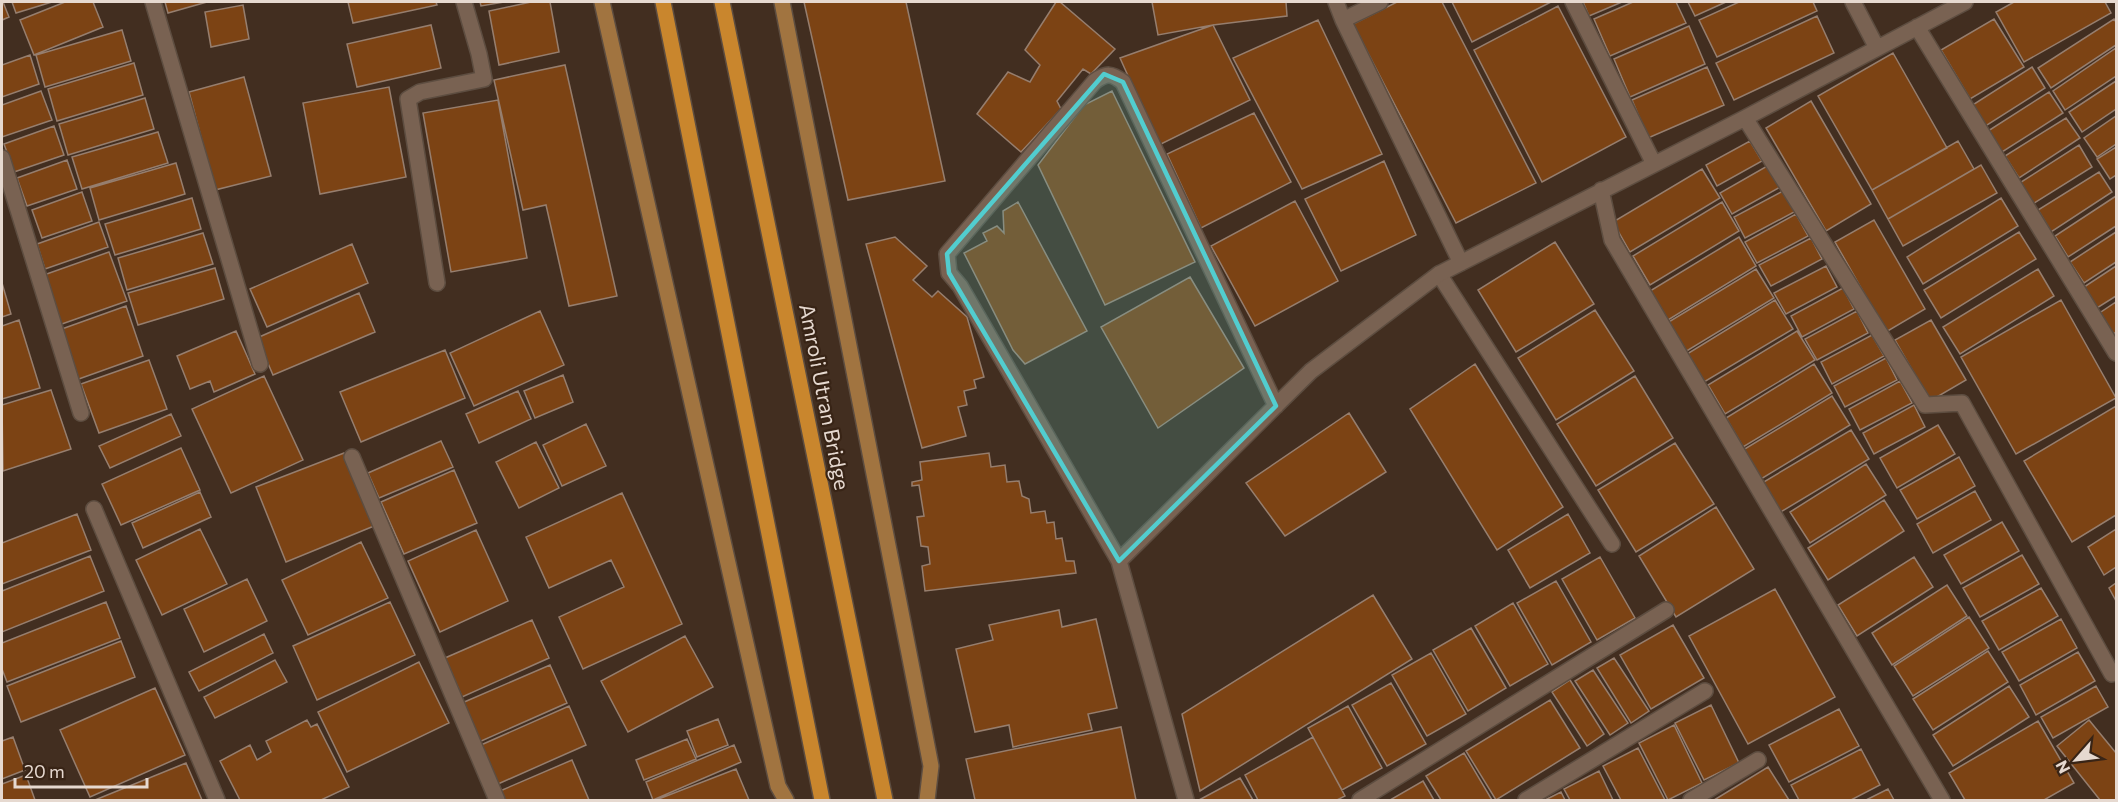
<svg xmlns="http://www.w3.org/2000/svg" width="2118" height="802" viewBox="0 0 2118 802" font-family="Commissioner,sans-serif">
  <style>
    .building { fill: #7c4314; stroke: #967e6e; stroke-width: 1.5 }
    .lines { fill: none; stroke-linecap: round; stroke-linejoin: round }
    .lane-casing { stroke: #5d4d40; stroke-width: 18 }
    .street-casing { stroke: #5d4d40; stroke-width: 18 }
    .secondary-casing { stroke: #5d4d40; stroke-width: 18 }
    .primary-casing { stroke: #5d4d40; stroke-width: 18 }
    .lane { stroke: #796252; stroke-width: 15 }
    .street { stroke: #796252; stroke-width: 15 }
    .secondary { stroke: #a17440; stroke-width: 15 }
    .primary { stroke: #c9862d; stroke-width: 15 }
    .marked { fill: #52cdcf; fill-opacity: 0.2; stroke: #52cdcf; stroke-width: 4.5; stroke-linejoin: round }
    .labels { text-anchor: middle; stroke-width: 4.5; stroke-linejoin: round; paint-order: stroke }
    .street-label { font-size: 21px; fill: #e6d9d0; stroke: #382416 }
  </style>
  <rect width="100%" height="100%" fill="#422e20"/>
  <!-- building -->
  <path class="building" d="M2,2h1l6,15 -7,3z
    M12,2h40l-36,11z
    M65,2h28l10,25 -69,28 -14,-35z
    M165,2h42l-39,11z
    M348,2h88l1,3 -84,18z
    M480,2h24l-23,4z
    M531,2h19l9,50 -60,13 -10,-54z
    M804,2h102l39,179 -97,19z
    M1056,2h4l55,47 -24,25 -8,-5 -26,32 4,8 -40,43 -44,-38 31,-42 22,10 10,-17 -15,-15z
    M1152,2h134l1,14 -74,9 -55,10z
    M1397,2h45l94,181 -80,40 -103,-199z
    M1452,2h99l-79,40z
    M1583,2h39l-33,14z
    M1633,2h43l10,21 -76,33 -16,-37z
    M1688,2h38l-31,14z
    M1739,2h74l4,9 -100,46 -18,-37z
    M2014,2h91l6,11 -87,49 -28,-50z
    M243,5l6,34 -38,8 -6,-35z
    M1558,6l68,131 -84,45 -68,-132z
    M1817,16l17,37 -100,47 -18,-37z
    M1994,19l30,48 -54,32 -29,-49z
    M2114,19l2,3v23l-65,43 -13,-20z
    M1318,20l64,134 -80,35 -69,-131z
    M431,25l10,43 -84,19 -10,-43z
    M1213,25l37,75 -91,45 -39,-87z
    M1689,26l16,38 -75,33 -16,-38z
    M122,30l9,31 -86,26 -9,-32z
    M2116,48v28l-51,34 -12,-19z
    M1893,53l54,95 -75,42 -54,-94z
    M30,55l9,29 -37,13v-32z
    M134,63l9,32 -86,26 -9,-32z
    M565,65l52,231 -48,10 -23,-101 -23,5 -29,-130z
    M1707,67l17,38 -76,33 -16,-38z
    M2032,67l13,21 -61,39 -13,-21z
    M244,77l27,99 -56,14 -26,-98z
    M2116,81v28l-34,23 -13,-20z
    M389,87l17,90 -86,17 -17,-91z
    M41,91l11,29 -50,17v-32z
    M1112,91l83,171 -90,43 -67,-140 46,-60z
    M2049,92l14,21 -61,39 -14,-21z
    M145,98l9,31 -86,26 -9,-31z
    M498,100l29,158 -76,14 -28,-159z
    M1811,101l60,103 -45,27 -60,-103z
    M1254,113l37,69 -90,46 -34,-74z
    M2116,116v28l-19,13 -13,-19z
    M2066,118l14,20 -61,40 -14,-22z
    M54,126l10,29 -50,17 -10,-28z
    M158,132l10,31 -86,26 -10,-32z
    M1750,141l12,20 -45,25 -11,-21z
    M1958,141l16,28 -86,50 -16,-29z
    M2079,145l13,22 -61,38 -13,-21z
    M2116,147v28l-6,4 -13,-20z
    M67,160l10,29 -50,17 -10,-28z
    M1384,161l32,74 -75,36 -36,-72z
    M176,163l9,31 -86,26 -9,-32z
    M1769,165l13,21 -50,28 -12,-21z
    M1981,165l16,28 -94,53 -15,-27z
    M1702,169l18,29 -90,54 -17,-30z
    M2099,172l13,20 -61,40 -13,-22z
    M1785,190l11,21 -51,27 -11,-21z
    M82,192l10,29 -50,17 -10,-28z
    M2116,196v30l-48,31 -13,-21z
    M192,198l9,31 -86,26 -10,-31z
    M2001,198l17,28 -95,58 -16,-27z
    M1295,201l43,80 -83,45 -44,-80z
    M1018,202l69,129 -62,33 -12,-14 -49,-97 23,-12 -4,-8 14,-7 7,7 -1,-22z
    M1722,202l17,29 -89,54 -17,-29z
    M1796,214l12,22 -51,27 -12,-21z
    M1874,220l51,89 -39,23 -51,-90z
    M99,222l9,25 -63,22 -8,-25z
    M2019,232l17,27 -95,59 -17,-28z
    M2116,232v30l-32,21 -14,-21z
    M203,233l10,31 -86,26 -9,-32z
    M895,237l32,29 -14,14 19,17 6,-6 29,26 17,60 -10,3 2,8 -12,3 3,14 -9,2 8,29 -44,12 -56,-204z
    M1739,237l17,29 -88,54 -18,-29z
    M1811,238l11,21 -51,27 -12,-21z
    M1555,242l39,62 -78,48 -38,-62z
    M352,244l16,39 -101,44 -17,-38z
    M109,252l18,49 -68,24 -18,-49z
    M1826,266l11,21 -51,27 -12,-21z
    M2116,266v30l-19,12 -13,-21z
    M215,268l9,31 -86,26 -10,-32z
    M1756,269l18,29 -89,54 -18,-29z
    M2038,269l16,27 -94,58 -17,-27z
    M1190,277l54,91 -86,60 -57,-101z
    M2,283l9,31 -9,3z
    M1843,288l11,21 -52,28 -11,-21z
    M359,293l16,39 -102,43 -16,-37z
    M1775,300l18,29 -89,53 -17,-28z
    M2061,300l55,98 -100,56 -55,-97z
    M2116,302v30l-4,3 -14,-21z
    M126,306l17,50 -67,24 -17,-50z
    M1595,310l39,61 -78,49 -38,-62z
    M540,311l24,54 -90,41 -24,-53z
    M1857,311l11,22 -51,27 -12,-21z
    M19,320l21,68 -38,11v-73z
    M1931,320l35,60 -36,21 -35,-61z
    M236,331l19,43 -41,18 -4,-11 -20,8 -13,-33z
    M1797,331l18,29 -90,54 -17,-29z
    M1872,335l12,21 -52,28 -11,-22z
    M445,350l20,48 -104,44 -21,-50z
    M1886,358l11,22 -52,27 -11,-21z
    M149,360l18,49 -68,24 -18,-49z
    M1475,364l88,143 -66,43 -87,-141z
    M1814,364l18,29 -89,54 -17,-29z
    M563,375l10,27 -38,16 -11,-27z
    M264,376l39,84 -72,33 -39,-84z
    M1635,376l38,62 -77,48 -39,-62z
    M1900,381l12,22 -52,27 -11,-21z
    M51,390l20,59 -68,22 -1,-66z
    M518,391l13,28 -52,24 -13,-29z
    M1832,396l18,29 -89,54 -18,-29z
    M1914,405l11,22 -51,27 -11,-21z
    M2116,406v109l-44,27 -48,-81z
    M1349,413l37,59 -101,64 -39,-53z
    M171,414l10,22 -71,32 -11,-22z
    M586,424l20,42 -44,20 -19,-41z
    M1938,425l17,29 -58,34 -17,-30z
    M1851,430l18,29 -90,54 -17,-30z
    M441,441l12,26 -74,31 -11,-25z
    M536,442l23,46 -40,20 -23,-46z
    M1675,443l39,61 -78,48 -38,-62z
    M181,448l19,42 -79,35 -19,-41z
    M344,453l30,73 -88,36 -30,-75z
    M989,453l2,14 14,-2 2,17 12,-1 3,15 7,3 2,14 14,-2 2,12 7,-1 2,17 6,-1 4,23h8l2,12 -151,18 -3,-25 8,-2 -2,-17 -7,-1 -4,-29 7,-1 -5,-31 -7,1v-4l10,-2 -2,-18z
    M1959,457l16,29 -58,33 -17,-29z
    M1866,464l20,31 -76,48 -20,-31z
    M454,470l23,53 -73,31 -23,-52z
    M1975,491l16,29 -58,33 -16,-29z
    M200,492l11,25 -68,31 -11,-25z
    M622,493l60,131 -99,45 -24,-52 65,-30 -13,-27 -62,28 -23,-51z
    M1884,500l20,31 -76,49 -20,-32z
    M1716,507l38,62 -78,48 -37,-61z
    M77,514l14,36 -89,34v-41z
    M1568,514l22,39 -60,35 -22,-38z
    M2002,522l17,29 -58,33 -17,-29z
    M200,529l27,55 -65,31 -26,-55z
    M2116,529v38l-12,8 -16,-28z
    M476,530l32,71 -68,31 -32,-71z
    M361,542l27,56 -80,37 -26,-55z
    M2022,555l17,29 -59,33 -17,-29z
    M90,556l14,35 -102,41v-41z
    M1600,557l35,61 -38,22 -35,-61z
    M1914,557l19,30 -76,49 -19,-31z
    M247,579l20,42 -63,31 -20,-43z
    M1556,581l35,61 -39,23 -35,-62z
    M2116,583v18l-7,-13z
    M1947,585l20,31 -75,49 -20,-32z
    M2041,588l17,28 -59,34 -17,-29z
    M1775,589l60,108 -87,47 -59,-108z
    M1373,595l39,64 -212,132 -18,-77z
    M106,602l14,36 -113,44 -5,-13v-26z
    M390,602l25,53 -98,45 -24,-54z
    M1513,603l35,61 -38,22 -35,-60z
    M1059,610l3,17 34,-8 21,89 -29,6 4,16 -79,17 -4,-22 -34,7 -19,-83 37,-9 -4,-15z
    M1969,617l20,31 -76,48 -19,-30z
    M2061,619l16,29 -58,33 -17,-29z
    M532,620l17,38 -87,39 -17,-39z
    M1673,625l31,53 -53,31 -31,-54z
    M1471,628l35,60 -38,23 -35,-61z
    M264,634l9,19 -74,38 -10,-19z
    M685,636l28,51 -85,45 -27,-51z
    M121,641l14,36 -114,45 -14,-36z
    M1988,651l20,31 -75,48 -20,-31z
    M2078,652l17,29 -59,34 -16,-30z
    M1431,653l35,61 -39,22 -35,-61z
    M1614,658l35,53 -18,12 -34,-55z
    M275,660l12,22 -72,36 -11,-21z
    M419,662l30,61 -102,49 -29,-60z
    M550,665l17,38 -88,39 -17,-39z
    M1593,670l35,53 -18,12 -35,-54z
    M1570,680l34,54 -17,12 -35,-54z
    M1391,683l35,61 -39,22 -35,-61z
    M2009,686l20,31 -76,49 -20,-31z
    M2096,686l12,21 -55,31 -12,-21z
    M155,688l30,67 -95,42 -30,-67z
    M1550,700l30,48 -84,52 -30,-49z
    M1711,705l28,58 -35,17 -29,-57z
    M569,706l17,39 -88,39 -17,-39z
    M1348,706l34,62 -40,22 -34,-62z
    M1839,709l20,37 -70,36 -20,-37z
    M718,719l10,26 -31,12 -10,-26z
    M307,720l4,7 6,-3 32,63 -28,13h-81l-20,-39 30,-16 7,15 14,-8 -5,-11z
    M2089,720l27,33v47h-16l-43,-54z
    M2038,721l36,62 -30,17h-79l-16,-27z
    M1674,725l28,58 -34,17 -29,-57z
    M1121,727l15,73h-161l-9,-41z
    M13,737l12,33 -23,9v-38z
    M1313,737l32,59 -8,4h-79l-13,-25z
    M687,739l9,20 -52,21 -8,-20z
    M734,745l7,17 -88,38 -7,-18z
    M1638,748l27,52h-44l-18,-34z
    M1861,749l19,36 -29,15h-52l-8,-15z
    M1464,753l28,47h-51l-15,-24z
    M572,760l17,40h-85l-4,-9z
    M186,763l16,37h-107z
    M1768,767l21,33h-75z
    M736,769l13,31h-93z
    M1599,771l14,29h-43l-6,-11z
    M26,775l9,25h-33v-16z
    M1240,778l13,22h-54z
    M1423,781l11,19h-44z
    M1888,789l6,11h-28z
    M1561,792l4,8h-20z"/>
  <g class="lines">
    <defs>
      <path id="lane" d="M1439,274l173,270"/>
      <path id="street" d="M153,2l107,362
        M1336,2l7,18 118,243
        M1573,2l81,162
        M1853,2l24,46
        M1343,20l37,-18
        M1917,27l199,326
        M1745,118l180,287 37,-2 150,271
        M2,158l79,255
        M1601,190l11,50 330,560
        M437,283l-29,-184 12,-7 64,-13 -5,-25 -15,-52
        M352,457l145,343
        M94,509l123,291
        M1119,561l-159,-275 -11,-13 -2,-19 148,-173c12,-8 16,-8 28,1l153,324
        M1186,800l-67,-239 192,-190 128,-97 306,-156 220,-116
        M1360,800l306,-190
        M1526,800l179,-109
        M1691,800l67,-40"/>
      <path id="secondary" d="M602,2l176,784 8,14
        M782,2l149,764 -4,34"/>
      <path id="primary" d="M663,2l159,798
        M722,2l163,798"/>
    </defs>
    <!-- lane casing -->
    <use href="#lane" class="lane-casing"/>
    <!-- street casing -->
    <use href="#street" class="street-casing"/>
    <!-- secondary casing -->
    <use href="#secondary" class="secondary-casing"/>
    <!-- primary casing -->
    <use href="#primary" class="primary-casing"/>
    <!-- lane -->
    <use href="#lane" class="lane"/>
    <!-- street -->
    <use href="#street" class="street"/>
    <!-- secondary -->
    <use href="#secondary" class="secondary"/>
    <!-- primary -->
    <use href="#primary" class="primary"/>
  </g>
  <!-- marked area -->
  <path class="marked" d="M1104,74l19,8 153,324 -157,155 -170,-288 -2,-19z"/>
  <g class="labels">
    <!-- street labels -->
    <g class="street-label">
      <text transform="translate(824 397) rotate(79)" y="7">Amroli Utran Bridge</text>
    </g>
  </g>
  <!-- border -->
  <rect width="2118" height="802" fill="none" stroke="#e6d9d0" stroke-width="6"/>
  <!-- north arrow -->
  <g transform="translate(2076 760) rotate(242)" stroke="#382416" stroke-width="4.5" paint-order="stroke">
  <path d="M0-4.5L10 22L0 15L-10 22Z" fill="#e6d9d0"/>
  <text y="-9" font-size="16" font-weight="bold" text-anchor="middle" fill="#e6d9d0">N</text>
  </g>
  <!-- scale -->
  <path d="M15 778v9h132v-9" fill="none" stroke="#e6d9d0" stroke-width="3"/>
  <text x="24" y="778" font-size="18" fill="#e6d9d0" stroke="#382416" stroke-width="4.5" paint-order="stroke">20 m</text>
</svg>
